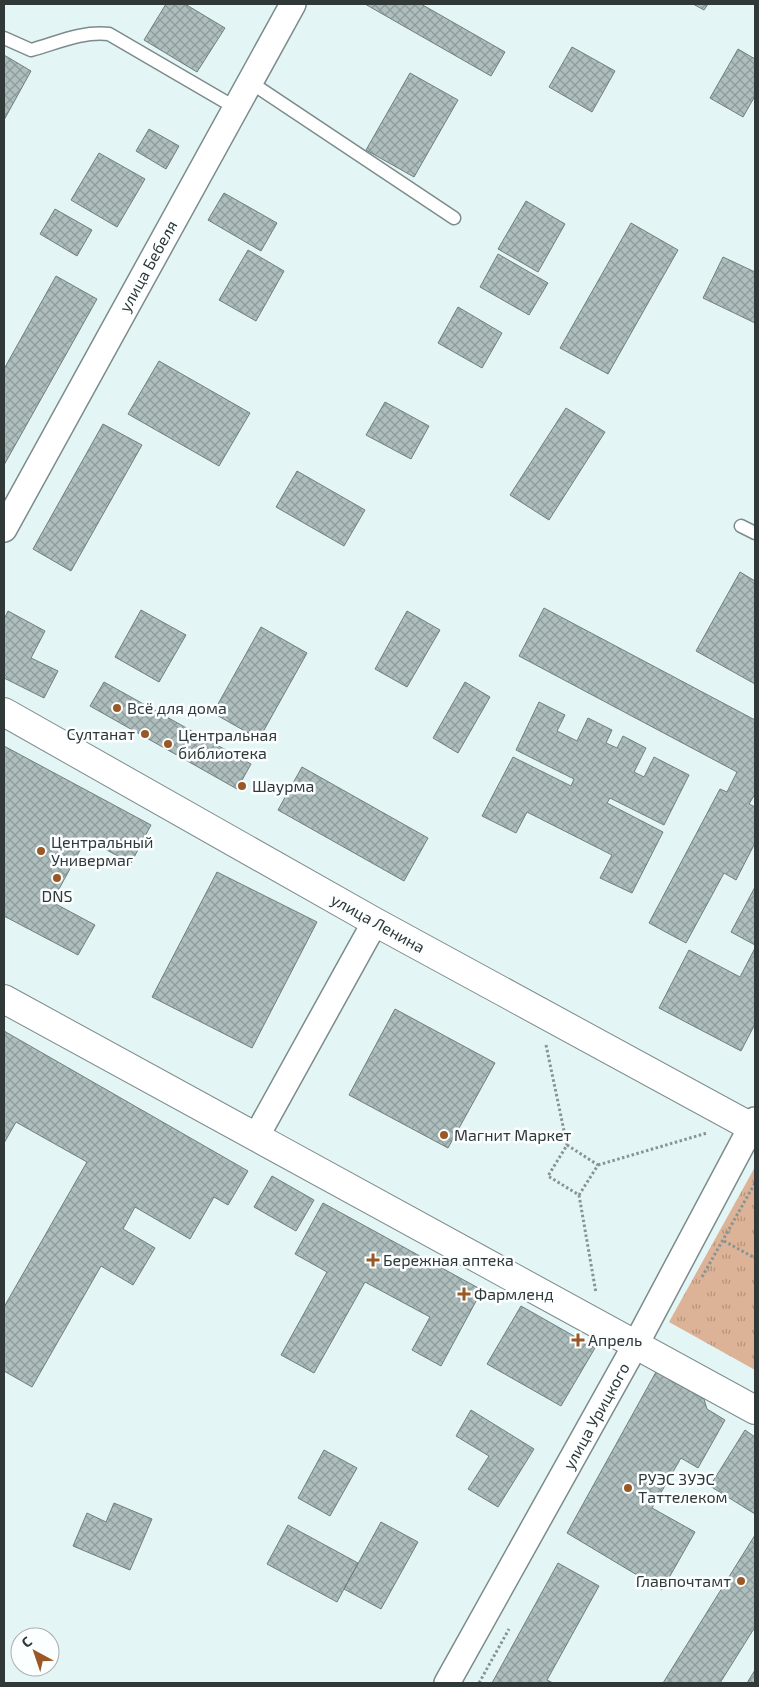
<svg xmlns="http://www.w3.org/2000/svg" width="759" height="1687" viewBox="0 0 759 1687" font-family="'Exo 2',sans-serif">
  <style>
    .grass { fill: url(#grass-tufts) }
    .building { fill: url(#building-cross-hatch); stroke: #707f7f }
    .lines { fill: none; stroke-linecap: round; stroke-linejoin: round }
    .service-casing { stroke: #7c8b8b; stroke-width: 15 }
    .minor-casing { stroke: #7c8b8b; stroke-width: 28 }
    .tertiary-casing { stroke: #7c8b8b; stroke-width: 30 }
    .path { stroke: #889494; stroke-width: 3; stroke-dasharray: 2.5 2.5; stroke-linecap: butt }
    .service { stroke: #fff; stroke-width: 12 }
    .minor { stroke: #fff; stroke-width: 25 }
    .tertiary { stroke: #fff; stroke-width: 28 }
    .poi-dot { fill: #9a5826; stroke: #fcffff; stroke-width: 2 }
    .labels { text-anchor: middle; stroke-width: 5; stroke-linejoin: round; paint-order: stroke }
    .street-label { font-size: 16px; fill: #313838; stroke: #fcffff }
    .poi-label { font-size: 16px; fill: #313838; stroke: #fcffff; text-anchor: start }
  </style>
  <defs>
    <pattern id="grass-tufts" width="24" height="20" patternUnits="userSpaceOnUse" patternTransform="scale(1.25)"><rect width="24" height="20" fill="#ddb398"/><path d="M3 7l-1-3M5 7V3M7 7l1-3M15 17l-1-3M17 17v-4M19 17l1-3" fill="none" stroke="#b4937d"/></pattern>
    <pattern id="building-cross-hatch" width="8" height="8" patternUnits="userSpaceOnUse" patternTransform="scale(1.25)"><rect width="8" height="8" fill="#aebebd"/><path d="M0 0l8 8M0 8l8-8" fill="none" stroke="#8e9b9b"/></pattern>
  </defs>
  <rect width="100%" height="100%" fill="#e4f5f5"/>
  <!-- grass -->
  <path class="grass" d="M755,1167v203l-86,-48z"/>
  <!-- building -->
  <path class="building" d="M166,4h19l40,24 -28,44 -53,-32z
    M365,4h56l84,48 -14,24z
    M693,4h15l-4,6z
    M572,47l43,24 -23,41 -43,-25z
    M738,49l17,10v37l-12,21 -33,-19z
    M4,55l27,16 -27,49z
    M410,73l48,27 -44,77 -48,-27z
    M149,129l30,17 -13,23 -30,-18z
    M99,153l46,26 -28,48 -46,-27z
    M224,193l53,30 -16,28 -53,-31z
    M526,201l39,23 -27,48 -40,-23z
    M55,209l37,21 -15,26 -37,-22z
    M631,223l47,27 -70,124 -48,-26z
    M248,250l36,21 -28,50 -37,-21z
    M498,254l50,29 -19,32 -49,-28z
    M723,257l32,15v51l-52,-25z
    M56,276l41,23 -93,166v-96z
    M458,307l44,26 -20,35 -44,-25z
    M159,361l91,52 -31,53 -91,-52z
    M385,402l44,24 -18,33 -45,-24z
    M566,408l39,24 -56,88 -39,-25z
    M103,424l39,21 -71,126 -38,-22z
    M297,471l68,39 -21,36 -68,-39z
    M740,572l15,9v103l-59,-33z
    M544,608l211,112v74l-6,10 6,3v36l-19,37 -12,-7 -38,70 -37,-20 71,-134 7,3 10,-20 -218,-116z
    M141,610l45,25 -27,47 -44,-25z
    M8,611l37,20 -14,27 27,13 -14,27 -40,-20v-59z
    M407,611l33,19 -33,57 -32,-18z
    M261,627l46,26 -48,86 -46,-26z
    M104,682l147,82 -14,25 -147,-83z
    M465,682l25,15 -32,56 -25,-15z
    M539,702l26,13 -8,16 20,10 11,-23 24,12 -6,13 11,5 6,-12 23,12 -12,24 10,5 10,-20 35,18 -25,50 -54,-27 -3,5 56,29 -31,61 -32,-15 12,-23 -85,-43 -11,21 -34,-17 31,-59 58,29 3,-7 -58,-29z
    M4,746l147,79 -20,38 -45,-24 -34,63 43,23 -17,30 -74,-39z
    M302,767l126,71 -24,43 -126,-71z
    M217,872l100,50 -65,126 -100,-51z
    M755,887v58l-24,-13z
    M755,948v76l-14,27 -82,-43 30,-58 51,27z
    M395,1009l100,54 -47,85 -99,-53z
    M4,1031l244,140 -20,34 -14,-8 -24,42 -55,-32 -12,22 32,19 -22,37 -32,-19 -69,121 -28,-16v-64l83,-145 -71,-40 -12,21z
    M272,1176l42,24 -18,31 -42,-24z
    M323,1203l159,87 -41,76 -29,-16 18,-33 -65,-35 -51,91 -33,-18 46,-83 -32,-18z
    M521,1306l74,42 -34,58 -74,-42z
    M656,1372l48,27 3,10 18,11 -27,48 -17,-10 -29,50 43,24 -33,58 -95,-57z
    M471,1410l63,39 -36,58 -30,-18 21,-33 -33,-20z
    M745,1430l10,7v77l-45,-28z
    M324,1450l33,18 -27,48 -32,-18z
    M114,1503l38,16 -22,51 -57,-24 14,-33 19,9z
    M381,1522l37,20 -37,67 -37,-20z
    M288,1525l70,38 -21,39 -70,-38z
    M755,1535v92l-35,56h-57z
    M558,1563l41,23 -52,94 6,3h-61z
    M755,1670v13h-8z"/>
  <g class="lines">
    <defs>
      <path id="service" d="M4,38l27,12c26,-7 50,-19 78,-16l127,74
        M250,82l204,136
        M741,526l14,7"/>
      <path id="minor" d="M4,529l289,-525
        M256,1137l119,-215
        M447,1683l189,-339 119,-224"/>
      <path id="tertiary" d="M4,712l371,210 380,207
        M4,999l751,411"/>
    </defs>
    <!-- service casing -->
    <use href="#service" class="service-casing"/>
    <!-- minor casing -->
    <use href="#minor" class="minor-casing"/>
    <!-- tertiary casing -->
    <use href="#tertiary" class="tertiary-casing"/>
    <!-- path -->
    <path class="path" d="M546,1045l21,100
      M567,1145l31,20 -19,30 -31,-19z
      M598,1165l109,-32
      M579,1195l17,98
      M724,1241l31,17
      M702,1277l53,-94
      M479,1683l30,-54"/>
    <!-- service -->
    <use href="#service" class="service"/>
    <!-- minor -->
    <use href="#minor" class="minor"/>
    <!-- tertiary -->
    <use href="#tertiary" class="tertiary"/>
  </g>
  <!-- markers -->
  <g class="poi-dot">
    <circle cx="117" cy="708" r="5"/>
    <circle cx="145" cy="734" r="5"/>
    <circle cx="168" cy="744" r="5"/>
    <circle cx="242" cy="786" r="5"/>
    <circle cx="41" cy="851" r="5"/>
    <circle cx="57" cy="878" r="5"/>
    <circle cx="444" cy="1135" r="5"/>
    <path d="M370.5 1252.5h5v5h5v5h-5v5h-5v-5h-5v-5h5z"/>
    <path d="M461.5 1286.5h5v5h5v5h-5v5h-5v-5h-5v-5h5z"/>
    <path d="M575.5 1332.5h5v5h5v5h-5v5h-5v-5h-5v-5h5z"/>
    <circle cx="628" cy="1488" r="5"/>
    <circle cx="741" cy="1581" r="5"/>
  </g>
  <g class="labels">
    <!-- street labels -->
    <g class="street-label">
      <text transform="translate(148 266) rotate(-61)" y="6">улица Бебеля</text>
      <text transform="translate(378 923) rotate(29)" y="6">улица Ленина</text>
      <text transform="translate(596 1416) rotate(-61)" y="6">улица Урицкого</text>
    </g>
    <!-- poi labels -->
    <g class="poi-label">
      <text x="127" y="714">Всё для дома</text>
      <text x="135" y="740" text-anchor="end">Султанат</text>
      <text x="178" y="741">Центральная<tspan x="178" dy="18">библиотека</tspan></text>
      <text x="252" y="792">Шаурма</text>
      <text x="51" y="848">Центральный<tspan x="51" dy="18">Универмаг</tspan></text>
      <text x="57" y="902" text-anchor="middle">DNS</text>
      <text x="454" y="1141">Магнит Маркет</text>
      <text x="383" y="1266">Бережная аптека</text>
      <text x="474" y="1300">Фармленд</text>
      <text x="588" y="1346">Апрель</text>
      <text x="638" y="1485">РУЭС ЗУЭС<tspan x="638" dy="18">Таттелеком</tspan></text>
      <text x="731" y="1587" text-anchor="end">Главпочтамт</text>
    </g>
  </g>
  <!-- border -->
  <rect width="759" height="1687" fill="none" stroke="#313838" stroke-width="10"/>
  <!-- north arrow -->
  <g transform="translate(35 1652) rotate(320)"><circle r="24" fill="#fcffff" stroke="#abafaf"/>
  <path d="M0-4L9 19L0 12L-9 19Z" fill="#9a5826"/>
  <text y="-8" font-size="14" font-weight="bold" text-anchor="middle" fill="#313838">С</text>
  </g>
</svg>
